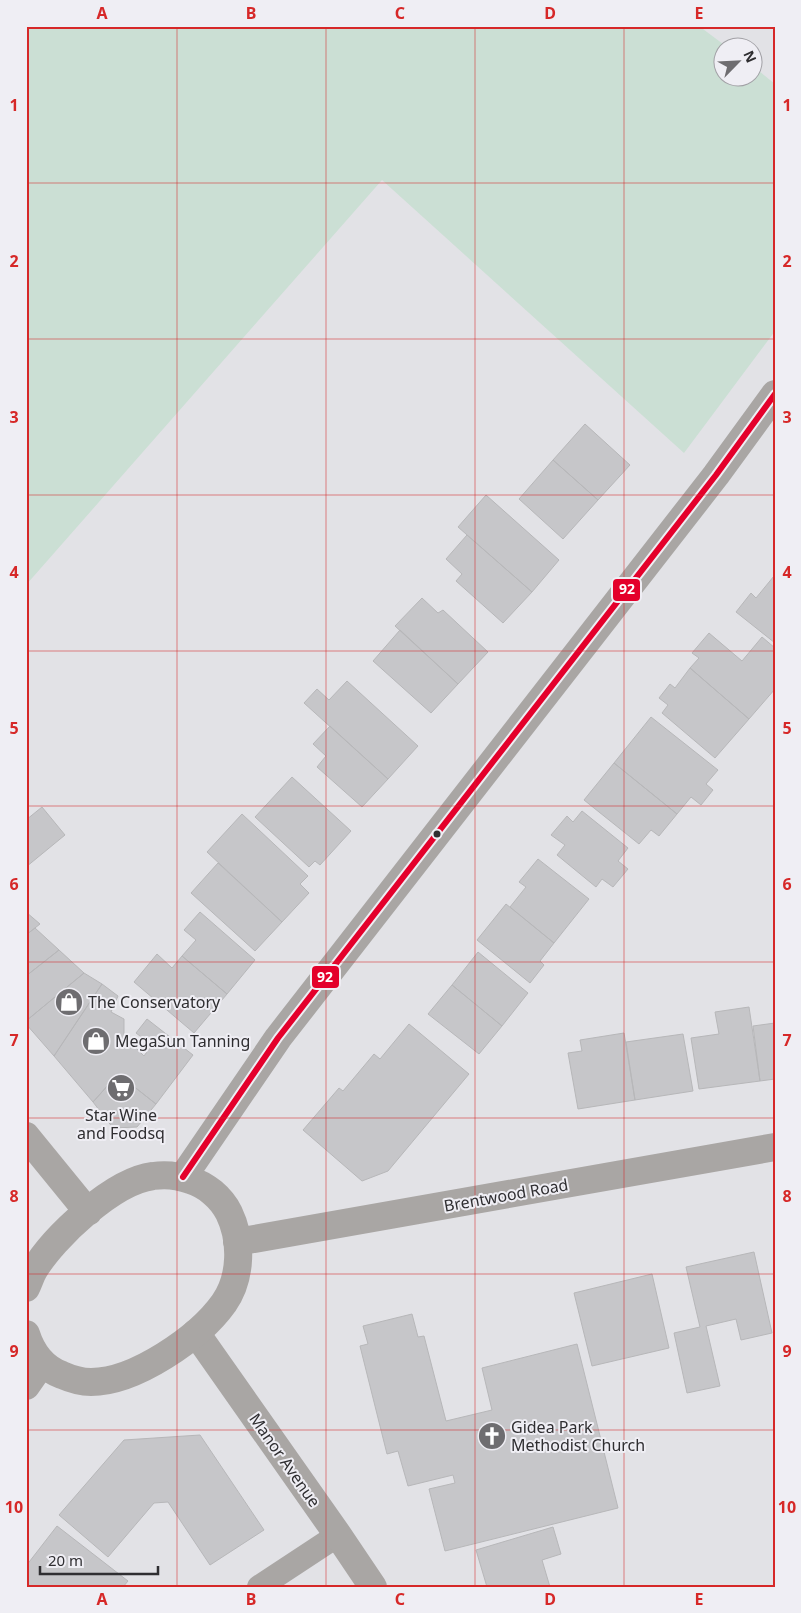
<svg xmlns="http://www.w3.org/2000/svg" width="801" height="1613" viewBox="0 0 801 1613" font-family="'Noto Sans',sans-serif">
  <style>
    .green { fill: #cbdfd4 }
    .building { fill: #c6c6c9; stroke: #b7b7b9 }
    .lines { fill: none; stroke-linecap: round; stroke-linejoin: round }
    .service { stroke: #a9a6a4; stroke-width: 24 }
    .minor { stroke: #a9a6a4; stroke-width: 28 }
    .tertiary { stroke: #a9a6a4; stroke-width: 28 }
    .bus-1-casing { stroke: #efeef4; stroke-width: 10 }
    .bus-1 { stroke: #e4002b; stroke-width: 6 }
    .grid { fill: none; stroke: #d62828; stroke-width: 1; stroke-opacity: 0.55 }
    .bus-dot { fill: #2f2e31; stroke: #efeef4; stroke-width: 2 }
    .labels { text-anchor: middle; stroke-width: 4; stroke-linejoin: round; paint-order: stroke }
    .poi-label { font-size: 16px; fill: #2f2e31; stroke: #efeef4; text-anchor: start }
    .street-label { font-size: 16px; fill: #2f2e31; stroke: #efeef4 }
    .line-badge { stroke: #efeef4; stroke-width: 2 }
    .badge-label { font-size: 14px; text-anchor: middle; font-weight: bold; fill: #fff }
    .neatline { fill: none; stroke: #d62828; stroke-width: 2 }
    .grid-label { font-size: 16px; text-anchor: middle; font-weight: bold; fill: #d62828 }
  </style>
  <rect width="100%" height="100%" fill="#e2e2e6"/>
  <!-- green -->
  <path class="green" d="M26,26h673l28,21 -3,1v30h30v-11l21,17v247l-91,122 -302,-273 -356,405z"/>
  <!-- building -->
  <path class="building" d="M585,424l45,41 -32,35 -45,-40z
    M553,460l45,40 -35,39 -44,-40z
    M486,495l73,65 -27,32 -74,-65z
    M467,535l65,57 -29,31 -47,-42 6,-7 -16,-15z
    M774,576h1v67l-39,-31 15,-19 5,5z
    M422,598l16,15 5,-3 45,42 -30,32 -63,-58z
    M400,630l58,54 -27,29 -58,-52z
    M709,633l33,28 20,-24 13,11v41l-26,30 -59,-51 9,-10 -7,-5z
    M690,668l59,51 -34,39 -53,-45 6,-8 -9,-7 11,-14 5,4z
    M347,681l71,65 -30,33 -84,-76 13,-14 12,11z
    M651,717l67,53 -12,14 7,6 -12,15 -10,-8 -14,17 -63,-51z
    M330,726l58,53 -26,28 -45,-40 9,-11 -13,-12z
    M614,763l63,51 -18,22 -8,-6 -12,14 -55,-44z
    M292,777l59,54 -31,34 -5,-4 -6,6 -54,-50z
    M42,807l23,28 -39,32v-47z
    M582,811l46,37 -10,13 10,8 -15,18 -11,-8 -6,8 -39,-32 8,-10 -14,-10 16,-19 6,6z
    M242,814l66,62 -8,8 9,9 -27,29 -75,-70z
    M538,859l51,40 -35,44 -44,-36 16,-20 -7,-5z
    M218,863l64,59 -27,29 -64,-58z
    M506,904l48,39 -14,18 4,4 -14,18 -53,-43z
    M26,912l14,12 -14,11z
    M200,912l55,48 -28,34 -45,-38 14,-16 -12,-10z
    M35,928l24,22 -33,26v-41z
    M59,950l25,23 -58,48v-45z
    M478,952l50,41 -26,33 -50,-41z
    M157,954l15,14 10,-12 45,38 -33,39 -60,-51z
    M84,973l18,11 -48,72 -28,-32v-3z
    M102,984l16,12 -7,16 13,7v17l20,20 8,-11 -16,-12 11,-14 46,36 -37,49 -38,-30 -25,28 -39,-46z
    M452,985l50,41 -23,28 -51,-40z
    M749,1007l11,74 -61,8 -8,-51 28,-4 -4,-22z
    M775,1023v56l-15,2 -7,-55z
    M409,1024l60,50 -81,97 -26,10 -59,-51 36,-42 4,3 31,-37 6,5z
    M624,1033l11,67 -57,9 -10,-56 14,-2 -2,-11z
    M683,1034l10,57 -58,9 -9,-58z
    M118,1074l38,30 -19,23 -24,1 -20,-26z
    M754,1252l18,81 -31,7 -5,-21 -30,7 14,60 -33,7 -13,-60 26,-6 -14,-60z
    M652,1274l17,74 -77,18 -18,-73z
    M412,1314l6,23 6,-1 22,85 46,-11 -10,-42 95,-24 41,164 -173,43 -16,-62 26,-6 -2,-8 -45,11 -10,-35 -11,3 -27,-108 8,-2 -5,-18z
    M200,1435l64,95 -54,35 -42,-63 -14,1 -46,54 -49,-42 65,-75z
    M57,1526l71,55 -5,6h-91l-6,-4v-17z
    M553,1527l8,27 -19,6 8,27h-63l-11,-37z"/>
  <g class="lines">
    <!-- service -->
    <path class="service" d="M259,1587l79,-52"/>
    <!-- minor -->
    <path class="minor" d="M196,1333l142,202 35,52"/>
    <!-- tertiary -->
    <path class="tertiary" d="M26,1136l62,76
      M183,1177l95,-139 438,-563 59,-81
      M237,1242l538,-95
      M26,1288c3,-6 5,-13 8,-18 20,-33 79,-89 119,-94 13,-2 24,-1 37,4 16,5 31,17 39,33 13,27 13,64 -5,90 -25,35 -89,79 -133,79 -10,0 -20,-3 -29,-7 -19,-7 -30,-22 -36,-41
      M26,1386l16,-23"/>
    <defs>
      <path id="bus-1" d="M183,1177l95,-139 438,-563 59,-81"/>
    </defs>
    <!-- bus-1 casing -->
    <use href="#bus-1" class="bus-1-casing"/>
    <!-- bus-1 -->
    <use href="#bus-1" class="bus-1"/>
  </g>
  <!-- grid -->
  <path class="grid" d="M177,26v1561M326,26v1561M475,26v1561M624,26v1561M26,183h749M26,339h749M26,495h749M26,651h749M26,806h749M26,962h749M26,1118h749M26,1274h749M26,1430h749"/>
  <!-- icons -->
  <defs>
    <symbol id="shop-disc" viewBox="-11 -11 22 22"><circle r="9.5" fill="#6e6d70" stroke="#efeef4"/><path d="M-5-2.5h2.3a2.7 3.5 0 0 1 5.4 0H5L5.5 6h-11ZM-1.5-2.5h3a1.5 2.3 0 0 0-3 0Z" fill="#fff"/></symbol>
    <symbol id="supermarket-disc" viewBox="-11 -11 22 22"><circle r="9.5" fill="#6e6d70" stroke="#efeef4"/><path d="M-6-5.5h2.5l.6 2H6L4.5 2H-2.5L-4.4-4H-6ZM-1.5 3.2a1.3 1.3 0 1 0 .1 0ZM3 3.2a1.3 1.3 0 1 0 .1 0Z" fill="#fff"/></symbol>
    <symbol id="church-disc" viewBox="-11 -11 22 22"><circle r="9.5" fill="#6e6d70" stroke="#efeef4"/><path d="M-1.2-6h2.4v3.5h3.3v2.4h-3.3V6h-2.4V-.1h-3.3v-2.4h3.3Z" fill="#fff"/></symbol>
  </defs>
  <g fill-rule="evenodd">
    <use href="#shop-disc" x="53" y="986" width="32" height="32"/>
    <use href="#shop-disc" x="80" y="1025" width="32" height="32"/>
    <use href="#supermarket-disc" x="105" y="1072" width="32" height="32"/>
    <use href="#church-disc" x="476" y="1420" width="32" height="32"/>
  </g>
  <!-- markers -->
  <circle class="bus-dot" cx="437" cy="834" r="4.5"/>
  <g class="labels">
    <!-- poi labels -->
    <g class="poi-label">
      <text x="88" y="1008">The Conservatory</text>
      <text x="115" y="1047">MegaSun Tanning</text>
      <text x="121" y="1121" text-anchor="middle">Star Wine<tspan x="121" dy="18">and Foodsq</tspan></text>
      <text x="511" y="1433">Gidea Park<tspan x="511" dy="18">Methodist Church</tspan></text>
    </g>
    <!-- street labels -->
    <g class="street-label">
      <text transform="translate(506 1195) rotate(-10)" y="6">Brentwood Road</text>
      <text transform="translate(285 1460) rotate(55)" y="6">Manor Avenue</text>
    </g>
  </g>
  <g class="line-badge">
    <rect x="612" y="578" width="29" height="24" rx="5" fill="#e4002b"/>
    <rect x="311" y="965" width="29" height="24" rx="5" fill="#e4002b"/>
  </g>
  <g class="badge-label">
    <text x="627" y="594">92</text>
    <text x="325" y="982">92</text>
  </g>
  <!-- border -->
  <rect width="801" height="1613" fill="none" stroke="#efeef4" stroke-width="55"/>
  <!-- north arrow -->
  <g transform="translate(738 62) rotate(66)"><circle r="24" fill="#efeef4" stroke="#a2a1a6"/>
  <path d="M0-4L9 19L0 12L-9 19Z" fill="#6e6d70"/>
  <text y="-8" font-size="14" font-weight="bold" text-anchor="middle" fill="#2f2e31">N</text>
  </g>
  <!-- scale -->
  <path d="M40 1566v8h118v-8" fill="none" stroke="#2f2e31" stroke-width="2.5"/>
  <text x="48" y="1566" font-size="15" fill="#2f2e31" stroke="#efeef4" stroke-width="4" paint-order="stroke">20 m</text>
  <rect x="28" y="28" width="746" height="1558" class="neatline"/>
  <g class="grid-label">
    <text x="102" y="19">A</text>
    <text x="251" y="19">B</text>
    <text x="400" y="19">C</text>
    <text x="550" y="19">D</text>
    <text x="699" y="19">E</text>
    <text x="14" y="111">1</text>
    <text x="787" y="111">1</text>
    <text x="14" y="267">2</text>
    <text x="787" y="267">2</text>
    <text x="14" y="423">3</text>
    <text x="787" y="423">3</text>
    <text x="14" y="578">4</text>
    <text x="787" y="578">4</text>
    <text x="14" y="734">5</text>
    <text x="787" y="734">5</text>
    <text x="14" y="890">6</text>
    <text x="787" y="890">6</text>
    <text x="14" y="1046">7</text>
    <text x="787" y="1046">7</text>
    <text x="14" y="1202">8</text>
    <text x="787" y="1202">8</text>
    <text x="14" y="1357">9</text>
    <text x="787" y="1357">9</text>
    <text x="14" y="1513">10</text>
    <text x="787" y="1513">10</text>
    <text x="102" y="1605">A</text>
    <text x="251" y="1605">B</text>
    <text x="400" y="1605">C</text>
    <text x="550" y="1605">D</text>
    <text x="699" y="1605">E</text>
  </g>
</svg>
